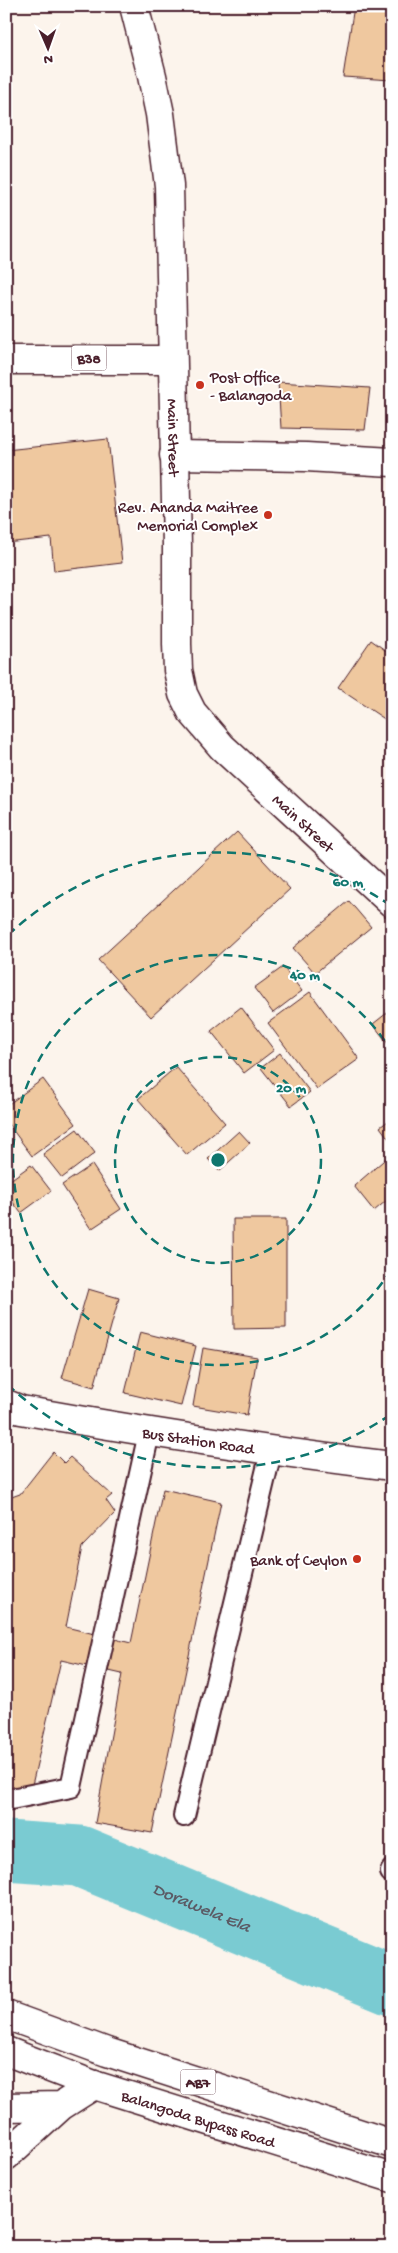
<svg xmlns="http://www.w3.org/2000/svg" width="398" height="2253" viewBox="0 0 398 2253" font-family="'Gochi Hand',sans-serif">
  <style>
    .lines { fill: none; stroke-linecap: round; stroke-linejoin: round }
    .river { stroke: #7acbd2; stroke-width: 61 }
    .building { fill: #efc89f; stroke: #4a1f2b }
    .lane-casing { stroke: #4a1f2b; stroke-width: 24 }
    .street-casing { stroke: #4a1f2b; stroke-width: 31 }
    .secondary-casing { stroke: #4a1f2b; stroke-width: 31 }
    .primary-casing { stroke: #4a1f2b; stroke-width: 31 }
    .highway-casing { stroke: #4a1f2b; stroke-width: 31 }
    .lane { stroke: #fff; stroke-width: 20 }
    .street { stroke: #fff; stroke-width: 28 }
    .secondary { stroke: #fff; stroke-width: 28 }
    .primary { stroke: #fff; stroke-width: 28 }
    .highway { stroke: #fff; stroke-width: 28 }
    .ring { fill: none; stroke: #0f766e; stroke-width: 2.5; stroke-dasharray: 9 6 }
    .poi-dot { fill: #c8321e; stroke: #fff; stroke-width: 2 }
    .labels { text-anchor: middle; stroke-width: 4; stroke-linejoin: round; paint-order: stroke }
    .shield { fill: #fff; stroke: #80626b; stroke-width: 1 }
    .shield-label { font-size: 15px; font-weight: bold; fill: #4a1f2b }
    .poi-label { font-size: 16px; fill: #4a1f2b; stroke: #fff; text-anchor: end }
    .street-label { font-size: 16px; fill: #4a1f2b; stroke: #fff }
    .water-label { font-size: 18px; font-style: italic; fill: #5b5b65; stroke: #fff }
    .centre { fill: #0f766e; stroke: #fff; stroke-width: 2.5 }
    .ring-label { font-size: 15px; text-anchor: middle; font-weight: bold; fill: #0f766e; stroke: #fff; stroke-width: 4; stroke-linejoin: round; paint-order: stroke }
  </style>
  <rect width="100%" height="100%" fill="#fcf4ec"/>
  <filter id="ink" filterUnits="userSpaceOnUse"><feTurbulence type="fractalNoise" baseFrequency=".02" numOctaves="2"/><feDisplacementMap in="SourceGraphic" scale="10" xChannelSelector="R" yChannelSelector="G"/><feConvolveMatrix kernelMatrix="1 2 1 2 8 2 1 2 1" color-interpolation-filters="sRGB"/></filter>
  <g filter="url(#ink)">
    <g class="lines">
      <!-- river -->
      <path class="river" id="s1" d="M6,1851l73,5 313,129"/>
    </g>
    <!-- building -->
    <path class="building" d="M354,6h38v74l-49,-3z
      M278,382l92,6 -5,42 -84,-2z
      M108,439l14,124 -68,8 -3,-33 -45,5v-93z
      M371,640l21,15v69l-54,-36z
      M237,832l53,57 -139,128 -53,-57z
      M349,901l22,26 -56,46 -22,-25z
      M283,967l19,24 -29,22 -19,-25z
      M310,992l49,67 -42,30 -49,-66z
      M241,1007l33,43 -30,23 -33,-42z
      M392,1009v33l-3,3 -16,-21z
      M280,1053l30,39 -19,14 -30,-38z
      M176,1067l49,56 -38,32 -49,-56z
      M43,1079l33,45 -44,32 -26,-35v-15z
      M392,1118v25l-12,-16z
      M77,1129l18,24 -33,25 -19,-24z
      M239,1131l11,12 -31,28 -11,-12z
      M390,1155l2,41 -18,15 -20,-25z
      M31,1165l20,26 -30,22 -15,-20v-10z
      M92,1165l29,44 -30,20 -29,-44z
      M233,1219h53v109l-52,1z
      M88,1289l31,9 -25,89 -32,-9z
      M140,1332l56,14 -15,60 -56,-13z
      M203,1348l54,9 -10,58 -54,-9z
      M53,1452l11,11 6,-6 42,38 -6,5 9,13 -33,34 -16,80 65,16 32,-154 58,13 -69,331 -57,-10 27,-149 -61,-14 -29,125 -26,4v-290l14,-5z"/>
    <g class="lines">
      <defs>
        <path id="lane" d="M6,1800l65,-13 78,-354
          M184,1816l87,-364
          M391,1872l1,-2"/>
        <path id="street" d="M6,2107l55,-1 33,-21
          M6,2156l55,-50"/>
        <g id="secondary">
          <path d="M174,455l132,2 86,5"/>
          <path id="s2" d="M6,1404l15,6c123,22 246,41 371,56"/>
        </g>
        <g id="primary">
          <path d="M6,360h166"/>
          <path d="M6,2015l101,37 285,92"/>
          <path id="s3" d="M6,2051l88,34 298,93"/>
        </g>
        <g id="highway">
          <path id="s4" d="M134,6l18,70 8,38 9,72 8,360v98l1,26 5,24 9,18 30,35 170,156"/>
        </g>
      </defs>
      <!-- lane casing -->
      <use href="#lane" class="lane-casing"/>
      <!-- street casing -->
      <use href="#street" class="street-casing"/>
      <!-- secondary casing -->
      <use href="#secondary" class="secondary-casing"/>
      <!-- primary casing -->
      <use href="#primary" class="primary-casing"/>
      <!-- highway casing -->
      <use href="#highway" class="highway-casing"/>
      <!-- lane -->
      <use href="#lane" class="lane"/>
      <!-- street -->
      <use href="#street" class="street"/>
      <!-- secondary -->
      <use href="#secondary" class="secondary"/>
      <!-- primary -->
      <use href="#primary" class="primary"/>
      <!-- highway -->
      <use href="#highway" class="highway"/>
    </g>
  </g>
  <!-- distance rings -->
  <g class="ring">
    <circle cx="218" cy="1160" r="103"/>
    <path d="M391 1270A205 205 0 1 1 391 1050"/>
    <path d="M390 1415A308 308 0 0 1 8 1385M8 935A308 308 0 0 1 390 905"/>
  </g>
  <!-- markers -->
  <g class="poi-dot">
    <circle cx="200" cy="385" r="5"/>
    <circle cx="268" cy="515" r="5"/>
    <circle cx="357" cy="1559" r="5"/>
  </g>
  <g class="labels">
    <!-- shield labels -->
    <g class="shield">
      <rect x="71.5" y="345.5" width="35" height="25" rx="4"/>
      <rect x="180.5" y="2069.5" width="35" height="25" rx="4"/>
    </g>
    <g class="shield-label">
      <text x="89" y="363">B38</text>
      <text x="198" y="2087">AB7</text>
    </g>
    <!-- poi labels -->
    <g class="poi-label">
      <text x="210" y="382" text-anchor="start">Post Office<tspan x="210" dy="18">- Balangoda</tspan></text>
      <text x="258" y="512">Rev. Ananda Maitree<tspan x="258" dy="18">Memorial Complex</tspan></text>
      <text x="347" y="1565">Bank of Ceylon</text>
    </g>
    <!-- street labels -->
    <g class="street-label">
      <text dy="6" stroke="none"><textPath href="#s4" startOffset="435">Main Street</textPath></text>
      <text dy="6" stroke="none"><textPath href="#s4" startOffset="870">Main Street</textPath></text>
      <text dy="6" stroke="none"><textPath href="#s2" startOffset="196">Bus Station Road</textPath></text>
      <text dy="6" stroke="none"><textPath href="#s3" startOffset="204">Balangoda Bypass Road</textPath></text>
    </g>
    <!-- water labels -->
    <g class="water-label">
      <text dy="6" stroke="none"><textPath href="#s1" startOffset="206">Dorawela Ela</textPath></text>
    </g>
  </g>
  <circle cx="218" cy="1160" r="8" class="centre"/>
  <g class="ring-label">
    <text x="348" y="886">60 m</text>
    <text x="305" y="979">40 m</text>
    <text x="291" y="1092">20 m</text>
  </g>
  <!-- margin -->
  <rect width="398" height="2253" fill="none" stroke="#fff" stroke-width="25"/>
  <rect x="12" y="12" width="373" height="2228" fill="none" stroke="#4a1f2b" stroke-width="2" filter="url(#ink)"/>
  <!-- north arrow -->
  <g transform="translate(48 48) rotate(178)" stroke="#ffffff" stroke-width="4" paint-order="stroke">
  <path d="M0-4L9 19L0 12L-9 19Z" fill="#4a1f2b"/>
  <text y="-8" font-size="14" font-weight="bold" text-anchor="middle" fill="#4a1f2b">N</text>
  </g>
</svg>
